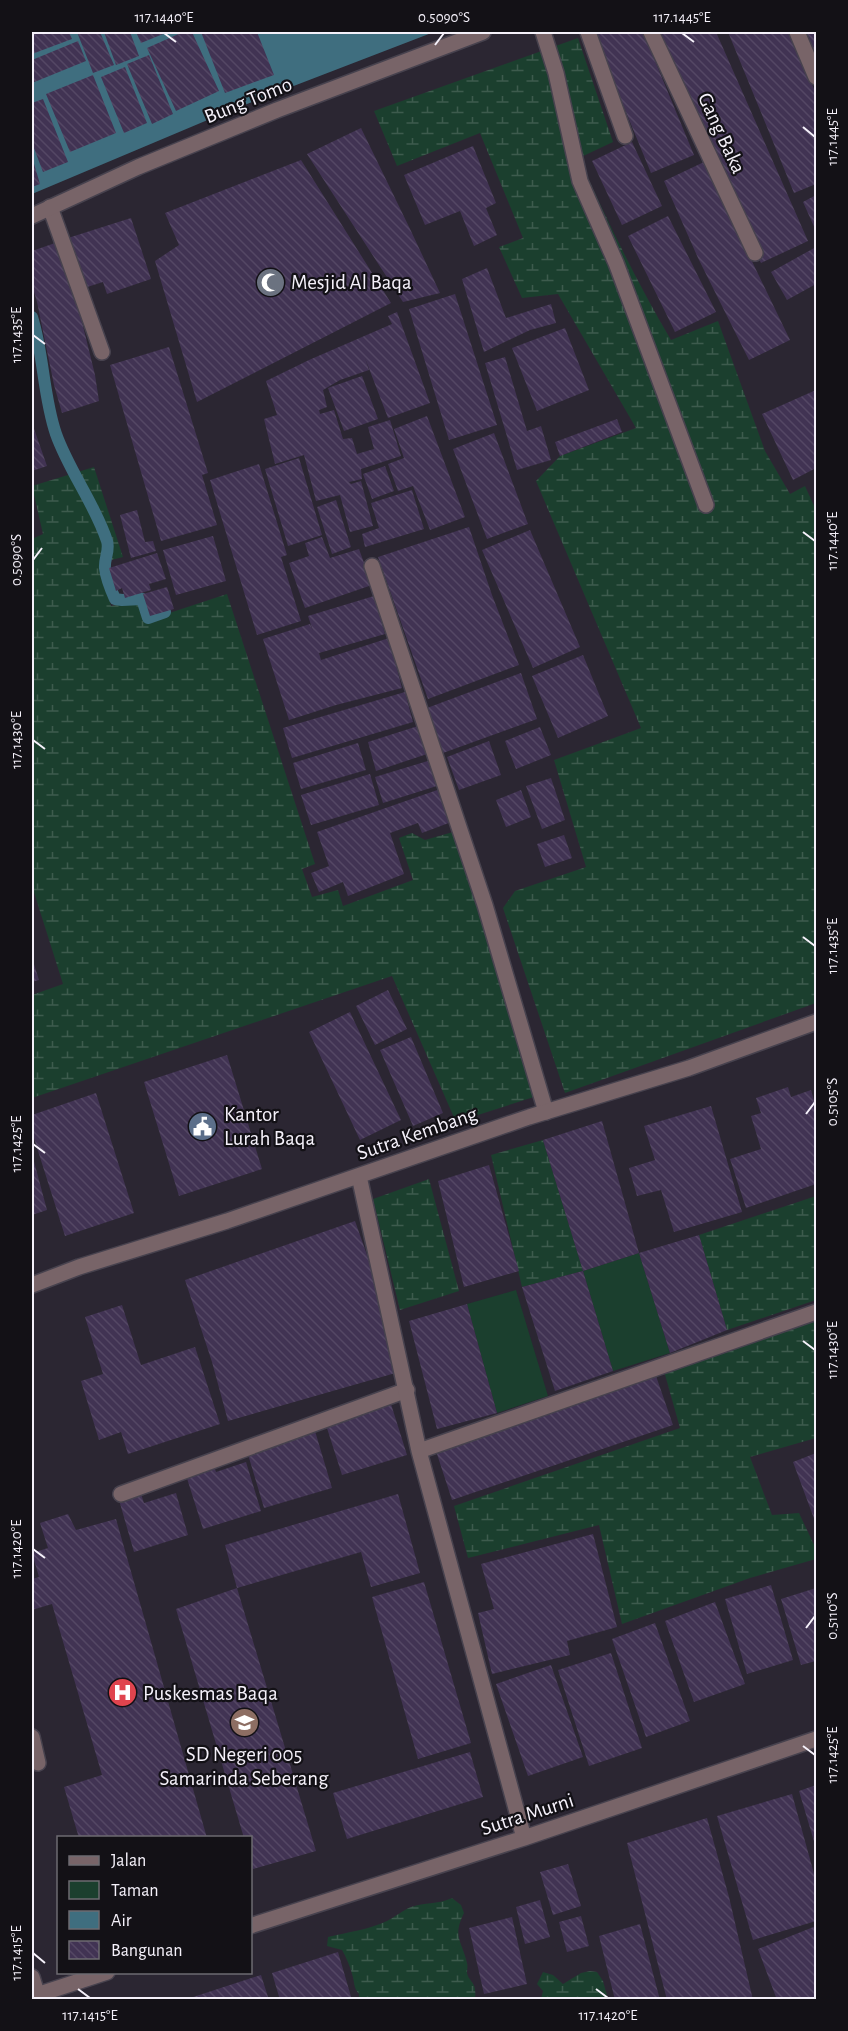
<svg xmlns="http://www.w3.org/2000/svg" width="848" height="2031" viewBox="0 0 848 2031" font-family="'Alegreya Sans',sans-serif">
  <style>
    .green { fill: #1b3f2e }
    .wetland { fill: url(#wetland-marsh) }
    .water { fill: #3f6e7f }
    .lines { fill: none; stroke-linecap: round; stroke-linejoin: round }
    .stream { stroke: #3f6e7f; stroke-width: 12 }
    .building { fill: url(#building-back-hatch) }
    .service-casing { stroke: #47424e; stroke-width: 18 }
    .minor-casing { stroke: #47424e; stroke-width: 18 }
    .tertiary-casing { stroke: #47424e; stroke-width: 18 }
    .service { stroke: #786468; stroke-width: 15 }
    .minor { stroke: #786468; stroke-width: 15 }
    .tertiary { stroke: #786468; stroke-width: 15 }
    .ticks { fill: none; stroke: #f5f1fa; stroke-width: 2 }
    .labels { text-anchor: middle; stroke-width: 4.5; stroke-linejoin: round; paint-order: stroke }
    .street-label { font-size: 21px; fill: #f5f1fa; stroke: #131116 }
    .poi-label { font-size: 21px; fill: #f5f1fa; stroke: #131116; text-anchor: start }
    .neatline { fill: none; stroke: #f5f1fa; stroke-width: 2 }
    .ticks-label { font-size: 15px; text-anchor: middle; fill: #f5f1fa }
  </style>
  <defs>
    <pattern id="wetland-marsh" width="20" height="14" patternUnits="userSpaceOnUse" patternTransform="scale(1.5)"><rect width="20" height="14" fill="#1b3f2e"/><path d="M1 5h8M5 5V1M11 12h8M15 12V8" fill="none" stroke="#3d5b4d"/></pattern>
    <pattern id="building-back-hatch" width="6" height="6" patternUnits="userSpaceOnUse" patternTransform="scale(1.5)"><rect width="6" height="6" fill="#413353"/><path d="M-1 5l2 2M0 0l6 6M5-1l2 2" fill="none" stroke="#544764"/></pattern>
  </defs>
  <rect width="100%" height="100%" fill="#2b2632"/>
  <!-- green -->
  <path class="green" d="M639,1253l31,100 -57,18 -30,-100z
    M516,1290l32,106 -51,17 -30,-109z"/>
  <!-- wetland -->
  <path class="wetland" d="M578,38l35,104 -34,16c28,62 57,123 92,182l47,-19 47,130 25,43 15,-8 11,24v493l-251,90 -62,-185 12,-17 71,-24 -32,-107 87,-32 -105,-247 24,-25 76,-28 -78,-134 -36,4 -23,-51 24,-9 -43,-105 -83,33 -23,-55z
    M94,467l29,90 -23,6 11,43 32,-6 5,20 79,-26 88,270 -13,5 10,28 26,-7 5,16 70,-26 -14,-42 13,-5 13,7 28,-8 87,263 -84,27 -64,-146 -360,122v-103l31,-11 -31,-98v-347l11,-5 -11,-48z
    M543,1140l40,131 -61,16 -31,-132z
    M429,1179l30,112 -59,19 -27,-111z
    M816,1196v104l-89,30 -28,-95z
    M816,1318v120l-66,19 22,58 27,-2 17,36v10l-66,19 -128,46 -23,-99 -131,33 -14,-52 226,-78 -16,-57z
    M452,1898l9,7 3,8c-12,24 -2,28 3,50 1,3 0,7 0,10 3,11 10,8 8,26h-116v-5c-6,-7 -4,-11 -7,-20 -2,-8 -6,-17 -10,-24l-15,-4 1,-9c20,-5 40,-7 59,-16 8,-4 16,-11 24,-14 14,-5 25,-2 41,-9z
    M590,1971l7,1 6,9 5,18h-67l2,-8 -6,-7 6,-12 10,3 10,9 18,-11z"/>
  <!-- water -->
  <path class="water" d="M32,32h402l-205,79 -197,83z"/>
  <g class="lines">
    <!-- stream -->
    <path class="stream" d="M32,317c12,38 11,79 24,117 13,37 39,70 51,107 3,9 -3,18 -2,27 1,10 6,22 10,31l7,1 20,-1 6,19 17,-6"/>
  </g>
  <!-- building -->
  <path class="building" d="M32,32h37l3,7 -40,15z
    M77,32h23l14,33 -21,8z
    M104,32h26l9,24 -23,9z
    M136,32h32l-27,11z
    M183,32h9l27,59 -43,20 -29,-63z
    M201,32h56l17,43 -49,18z
    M593,32h50l51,123 -43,18z
    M660,32h56l92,209 -47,22 -16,-32z
    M728,32h63l25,62v90l-22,9z
    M802,32h14v33z
    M78,41l8,20 -54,22v-23z
    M149,55l24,59 -21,10 -25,-60z
    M125,67l22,56 -23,10 -23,-56z
    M93,75l23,58 -46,19 -24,-58z
    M43,99l25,63 -25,10 -11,-29v-40z
    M361,128l50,103 29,62 -37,9 -96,-148z
    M632,142l30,64 -40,19 -30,-64z
    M473,146l23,57 -10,5 11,27 -23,11 -14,-35 -35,14 -21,-50z
    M32,157l8,27 -8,3z
    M301,160l90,143 -194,99 -42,-141 24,-16 -14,-32z
    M704,162l86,178 -41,20 -51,-102 -34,-77z
    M816,195v36l-13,-29z
    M668,216l48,96 -41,20 -47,-96z
    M131,218l20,61 -44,15 -4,-12 -19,6 -16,-50z
    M58,242l16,47 21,86 4,26 -37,12 -8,-28 -17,-83 -5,-17v-34z
    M816,247v37l-29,16 -16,-28z
    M487,268l19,50 45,-14 5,19 -26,7 -46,22 -22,-73z
    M455,294l42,131 -48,15 -40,-131z
    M397,312l33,91 -42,15 -23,-60 4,12 -29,10 -17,10 4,17 -8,3 1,4 14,-4 9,29 9,-1 5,16 17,-5 -6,-22 22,-7 11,36 -40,13 1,10 -13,3 2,2 10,-3 12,45 -23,6 -10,-37 -24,6 -12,-46 -29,9 -11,-45 13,-4 -11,-34 43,-21 83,-36 -4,-8z
    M565,328l24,62 -52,21 -25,-63z
    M169,347l39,126 -6,2 15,50 -56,16 -51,-176z
    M505,357l22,74 14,-5 10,34 -34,10 -32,-107z
    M362,376l16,43 -34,12 -16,-43z
    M816,390v78l-23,12 -31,-66z
    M427,416l38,101 -35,13 -17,-44 -15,5 -10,-27 16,-6 -10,-29z
    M617,419l5,13 -62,24 -5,-14z
    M32,423l15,43 -15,5z
    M494,433l34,91 -41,15 -34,-90z
    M299,458l23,77 -34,11 -23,-77z
    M259,464l28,91 -6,2 20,64 -44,14 -47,-155z
    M385,466l9,25 -22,8 -9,-25z
    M412,490l12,39 -59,18 -3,-13 17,-6 -8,-25z
    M336,500l15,47 -19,7 -15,-47z
    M137,510l8,32 8,-1 3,10 -25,7 -11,-43z
    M469,527l23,68 27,70 -91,34 -50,-142z
    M530,530l50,117 -47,21 -51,-118z
    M213,536l13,45 -50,14 -13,-45z
    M322,537l8,21 29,-9 13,36 -67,23 -16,-45 20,-7 -4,-13z
    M157,553l9,26 -17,5 2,6 -26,8 -3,-10 -6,3 -7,-23z
    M167,587l7,22 -24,7 -7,-22z
    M374,596l11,38 -66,19 2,7 68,-22 13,50 -66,17 -47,15 -26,-81 47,-15 3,7 -5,-15z
    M583,655l25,61 -50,22 -26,-62z
    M521,673l16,46 -94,34 -16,-45z
    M405,692l8,30 -121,36 -9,-30z
    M418,726l9,28 -51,17 -8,-29z
    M540,727l11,28 -35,14 -11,-28z
    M489,741l12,34 -42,15 -12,-33z
    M358,743l8,27 -65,19 -8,-26z
    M431,760l9,25 -57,18 -8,-26z
    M370,774l9,31 -68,20 -10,-30z
    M551,778l14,42 -23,9 -16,-43z
    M443,788l11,33 -32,12 -4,-10 -28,10 14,41 -56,22 -5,-14 -24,10 -8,-19 18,-7 -12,-34z
    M521,790l10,27 -25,10 -10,-27z
    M564,835l8,23 -27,9 -8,-23z
    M32,958l7,22 -7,2z
    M388,990l19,39 -32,16 -19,-39z
    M350,1012l51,108 -41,20 -51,-108z
    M411,1037l32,76 -30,13 -33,-76z
    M227,1055l35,114 -83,27 -35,-114z
    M788,1087l3,10 20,-7 5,17v77l-70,24 -16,-49 31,-10 -10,-33 10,-3 -5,-15z
    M96,1093l38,120 -69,23 -33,-104v-17z
    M711,1106l31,106 -68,20 -13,-42 -24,6 -8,-28 26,-8 -11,-34z
    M602,1121l37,132 60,-18 28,95 -57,23 -31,-100 -56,18 -40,-131z
    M32,1154l15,56 -15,5z
    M489,1165l30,106 -55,16 -26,-106z
    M355,1221l28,79 16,72 -171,49 -16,-59 -27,-82z
    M583,1271l30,100 -58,20 -33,-104z
    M467,1304l30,109 -60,16 -28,-108z
    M122,1305l19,60 54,-18 25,77 -92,30 -7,-22 -22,8 -18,-59 22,-7 -18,-57z
    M656,1376l17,49 -221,75 -16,-49z
    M391,1404l16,51 -65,20 -16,-50z
    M315,1431l17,57 -68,20 -17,-57z
    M816,1453v71l-23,-62z
    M246,1462l15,49 -58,18 -18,-57 28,-9 3,9z
    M176,1493l12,42 -54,17 -15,-52 22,-6 3,9z
    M398,1494l22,79 -49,14 -10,-35 -124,36 79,263 -63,18 -3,-9v-22h-6l-68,-229 61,-21 -12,-43z
    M68,1514l8,16 40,-11 91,319h-128l-15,-51 38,-12 -50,-171 -20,6v-31l7,-2 -7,-24 16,-5 -8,-25z
    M593,1534l24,93 -50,14 3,14 -78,19 -14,-61 16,-4 -13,-45z
    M424,1582l47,161 -53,16 -46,-162z
    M771,1585l22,75 -46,14 -22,-75z
    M816,1588v73l-15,4 -20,-66z
    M715,1602l30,82 -51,18 -29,-81z
    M655,1623l35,98 -44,16 -34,-98z
    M611,1653l31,95 -53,18 -31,-96z
    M551,1665l32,92 -55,19 -32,-92z
    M470,1752l13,45 -136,42 -14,-46z
    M816,1785v63l-17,-57z
    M792,1794l24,87v40l-63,19 -36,-124z
    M707,1818l22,79 24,103h-86l-40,-157z
    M568,1864l13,42 -28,9 -13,-43z
    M540,1900l10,37 -25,7 -9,-37z
    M581,1916l8,30 -22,6 -8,-30z
    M512,1917l15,67 -43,10 -15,-66z
    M640,1924l20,76h-45l-16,-64z
    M816,1926v74h-39l-19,-51z
    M338,1952l14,48h-72l-8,-27z
    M261,1975l8,25h-82v-1z"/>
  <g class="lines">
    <defs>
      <path id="service" d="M543,32l13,41 24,108 36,82 90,242
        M50,207l52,145
        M372,566l113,339 61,207
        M121,1494l286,-104
        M32,1737l6,26"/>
      <path id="minor" d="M588,32l37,104
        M651,32l104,221
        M797,32l19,45
        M359,1176l60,275 105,387
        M32,1285l47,-18 148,-46 302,-104 160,-49 127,-46
        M419,1451l397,-139
        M250,1926l274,-88 292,-99
        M32,1977l7,23
        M37,1995l70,-23"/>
      <path id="tertiary" d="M32,216l106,-49 139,-57 206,-78"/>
    </defs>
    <!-- service casing -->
    <use href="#service" class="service-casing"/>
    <!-- minor casing -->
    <use href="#minor" class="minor-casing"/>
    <!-- tertiary casing -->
    <use href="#tertiary" class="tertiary-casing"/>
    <!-- service -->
    <use href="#service" class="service"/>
    <!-- minor -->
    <use href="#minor" class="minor"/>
    <!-- tertiary -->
    <use href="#tertiary" class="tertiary"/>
  </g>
  <!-- ticks -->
  <path class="ticks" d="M164,33l12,9M682,33l12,9M435,45l9,-12M803,127l12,10M33,335l12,9M803,532l12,9M33,560l9,-12M33,740l12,9M803,937l12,9M806,1114l9,-12M33,1144l12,9M803,1341l12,9M33,1549l12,9M806,1628l9,-12M803,1746l12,9M33,1953l12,10M78,1989l12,9M596,1989l12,9"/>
  <!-- icons -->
  <defs>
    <symbol id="mosque-disc" viewBox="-11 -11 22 22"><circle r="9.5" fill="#6b7280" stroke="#131116"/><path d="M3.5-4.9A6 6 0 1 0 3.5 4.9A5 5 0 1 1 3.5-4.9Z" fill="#fff"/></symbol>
    <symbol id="civic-disc" viewBox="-11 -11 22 22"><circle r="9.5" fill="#5c6f8a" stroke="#131116"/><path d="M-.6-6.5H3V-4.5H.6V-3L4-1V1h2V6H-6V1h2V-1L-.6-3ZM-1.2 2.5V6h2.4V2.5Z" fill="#fff"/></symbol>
    <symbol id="hospital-disc" viewBox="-11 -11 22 22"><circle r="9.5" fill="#e0444e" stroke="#131116"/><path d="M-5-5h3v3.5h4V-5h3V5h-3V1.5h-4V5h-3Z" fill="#fff"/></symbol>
    <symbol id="school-disc" viewBox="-11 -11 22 22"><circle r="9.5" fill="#8d6e63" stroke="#131116"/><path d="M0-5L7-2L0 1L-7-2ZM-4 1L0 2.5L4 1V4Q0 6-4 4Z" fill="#fff"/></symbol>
  </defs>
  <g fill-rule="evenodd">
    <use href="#mosque-disc" x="254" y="266" width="33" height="33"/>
    <use href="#civic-disc" x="186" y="1110" width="33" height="33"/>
    <use href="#hospital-disc" x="106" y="1676" width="33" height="33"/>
    <use href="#school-disc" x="228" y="1706" width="33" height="33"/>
  </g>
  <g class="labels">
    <!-- street labels -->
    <g class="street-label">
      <text transform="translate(248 100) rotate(-22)" y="7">Bung Tomo</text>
      <text transform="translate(722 133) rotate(65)" y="7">Gang Baka</text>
      <text transform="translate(417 1133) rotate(-19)" y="7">Sutra Kembang</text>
      <text transform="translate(527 1814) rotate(-18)" y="7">Sutra Murni</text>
    </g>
    <!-- poi labels -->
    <g class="poi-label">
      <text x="291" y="289">Mesjid Al Baqa</text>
      <text x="224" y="1121">Kantor<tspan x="224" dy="24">Lurah Baqa</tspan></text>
      <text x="143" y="1700">Puskesmas Baqa</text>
      <text x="244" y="1761" text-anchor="middle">SD Negeri 005<tspan x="244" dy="24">Samarinda Seberang</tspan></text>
    </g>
  </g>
  <!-- border -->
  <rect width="848" height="2031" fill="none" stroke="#131116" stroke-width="66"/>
  <!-- legend -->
  <rect x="57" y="1836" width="195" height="138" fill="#131116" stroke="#6d6b71" stroke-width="1.5"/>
  <rect x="69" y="1856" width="30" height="9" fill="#786468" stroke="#6d6b71" stroke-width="1.5"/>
  <text x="111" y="1866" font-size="18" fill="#f5f1fa">Jalan</text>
  <rect x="69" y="1881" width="30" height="18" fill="#1b3f2e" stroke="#6d6b71" stroke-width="1.5"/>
  <text x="111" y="1896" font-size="18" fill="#f5f1fa">Taman</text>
  <rect x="69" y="1911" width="30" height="18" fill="#3f6e7f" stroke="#6d6b71" stroke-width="1.5"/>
  <text x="111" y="1926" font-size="18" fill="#f5f1fa">Air</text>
  <rect x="69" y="1941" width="30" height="18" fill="url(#building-back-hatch)" stroke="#6d6b71" stroke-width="1.5"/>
  <text x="111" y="1956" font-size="18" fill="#f5f1fa">Bangunan</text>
  <rect x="33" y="33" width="782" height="1965" class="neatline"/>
  <g class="ticks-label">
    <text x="164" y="22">117.1440°E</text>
    <text x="444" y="22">0.5090°S</text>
    <text x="682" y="22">117.1445°E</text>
    <text transform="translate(832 137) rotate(-90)" y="5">117.1445°E</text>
    <text transform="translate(16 335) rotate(-90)" y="5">117.1435°E</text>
    <text transform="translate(832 541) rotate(-90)" y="5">117.1440°E</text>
    <text transform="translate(16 560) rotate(-90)" y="5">0.5090°S</text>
    <text transform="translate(16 740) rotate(-90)" y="5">117.1430°E</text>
    <text transform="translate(832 946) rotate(-90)" y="5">117.1435°E</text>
    <text transform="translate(832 1102) rotate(-90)" y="5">0.5105°S</text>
    <text transform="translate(16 1144) rotate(-90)" y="5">117.1425°E</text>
    <text transform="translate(832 1350) rotate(-90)" y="5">117.1430°E</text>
    <text transform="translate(16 1549) rotate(-90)" y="5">117.1420°E</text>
    <text transform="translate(832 1616) rotate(-90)" y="5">0.5110°S</text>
    <text transform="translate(832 1755) rotate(-90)" y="5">117.1425°E</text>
    <text transform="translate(16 1953) rotate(-90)" y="5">117.1415°E</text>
    <text x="90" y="2020">117.1415°E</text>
    <text x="608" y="2020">117.1420°E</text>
  </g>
</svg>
